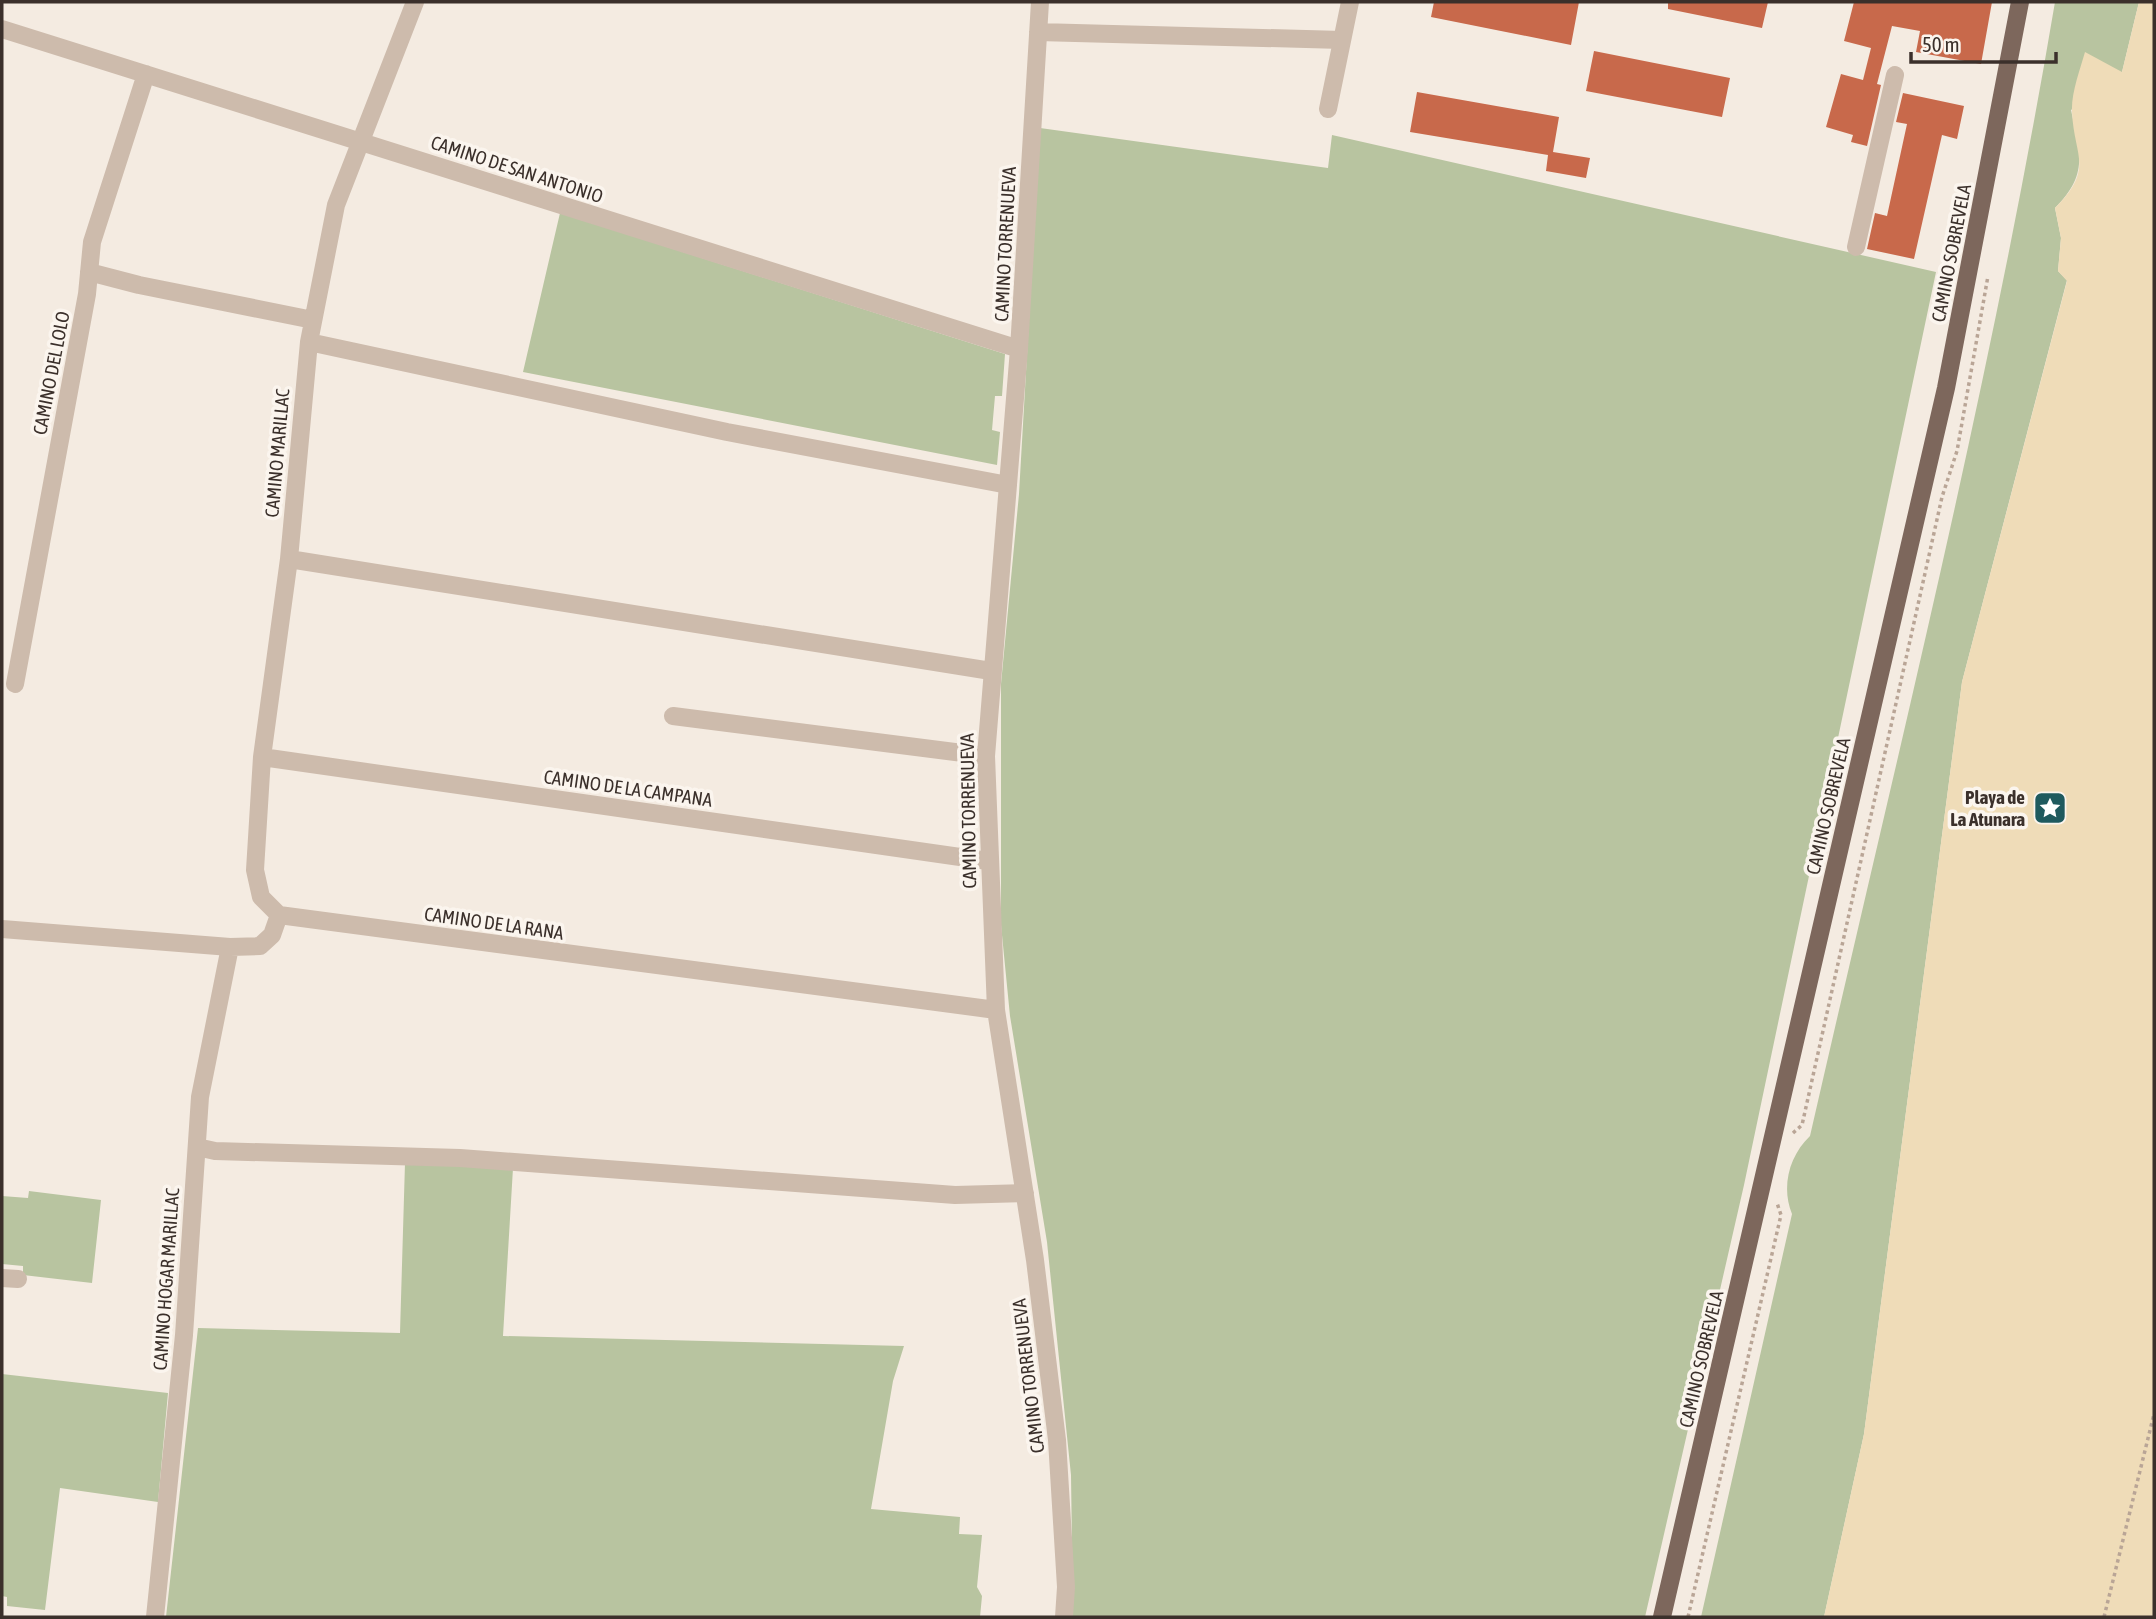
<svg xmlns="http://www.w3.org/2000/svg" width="2156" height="1619" viewBox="0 0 2156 1619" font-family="'Asap Condensed',sans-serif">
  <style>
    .green { fill: #b8c4a0 }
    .sand { fill: #efdcb8 }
    .building { fill: #c8694b }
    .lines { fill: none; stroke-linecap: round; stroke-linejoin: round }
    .path { stroke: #b9a596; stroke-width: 3.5; stroke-dasharray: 3.5 3.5; stroke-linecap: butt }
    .minor { stroke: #cdbbac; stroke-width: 18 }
    .major { stroke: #7d675c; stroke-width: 18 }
    .labels { text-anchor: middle; stroke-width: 7; stroke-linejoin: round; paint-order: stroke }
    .street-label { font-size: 19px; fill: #3b302b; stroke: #fbf5ee }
    .poi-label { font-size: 19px; font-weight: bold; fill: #3b302b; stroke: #fbf5ee; text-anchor: end }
  </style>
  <rect width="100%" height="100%" fill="#f4ebe1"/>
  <!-- green -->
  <path class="green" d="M2055,2h84l-17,70 -51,38c9,43 18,64 -16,98l6,30 -3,33 9,9 -105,402 -98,752 -40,183h-123l91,-403c-11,-27 -3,-58 18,-78 86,-377 181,-753 245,-1134z
    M1040,128l288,40 4,-33 604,137 -192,913 -99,432h-572l-2,-142 -24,-233 -37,-226 -9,-91v-241l18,-190z
    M560,213l445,141 -3,42h-7l-3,34 8,2 -3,33 -474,-93z
    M405,1163l108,5 -10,168 401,10 -11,35 -22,128 89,8 -1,17 23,1 -5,52 5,9 -2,21h-814l32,-289 202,5z
    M29,1191l72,9 -9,83 -69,-8v-9l-21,-2v-68l26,2z
    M2,1374l166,19 -10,109 -98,-14 -15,122 -38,-4v-9l-5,-1z"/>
  <!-- sand -->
  <path class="sand" d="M2139,2h15v1615h-330l40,-183 98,-752 105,-401 -9,-10 3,-33 -6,-30c40,-40 19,-51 17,-96 -1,-19 8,-42 13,-60l37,20z"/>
  <!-- building -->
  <path class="building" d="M1434,2h145l-8,43 -140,-28z
    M1668,2h100l-6,26 -94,-19z
    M1854,2h138l-11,62 -65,-12 4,-21 -28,-5 -15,58 4,1 -14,61 -16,-4 2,-7 -27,-8 15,-53 22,6 8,-32 -27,-7z
    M1594,51l136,27 -8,39 -136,-26z
    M1417,92l142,25 -6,35 37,6 -4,20 -40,-7 2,-16 -138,-23z
    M1903,93l61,13 -7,33 -15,-4 -28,124 -47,-10 8,-36 12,3 20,-92 -11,-2z"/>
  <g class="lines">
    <!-- path -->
    <path class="path" d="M1793,1133l9,-8 140,-628 15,-46 31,-175
      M1688,1617l93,-402 -4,-12
      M2104,1617l50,-203"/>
    <!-- minor -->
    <path class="minor" d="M1040,2l-21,347 -33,407 10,254 39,250 22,180 9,147 -2,30
      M2,29l1017,320
      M1038,32l304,8
      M1328,109l22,-107
      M1856,247l39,-172
      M89,272l50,13 174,35
      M309,342l418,90 281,53
      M289,559l702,112
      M15,684l72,-390 5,-52 54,-168
      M673,716l313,40
      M262,757l726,104
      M279,915l-18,-18 -6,-27 7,-113 27,-198 20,-217 27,-137 79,-203
      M279,915l717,95
      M2,929l228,18 30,-1 12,-11 7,-20
      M197,1147l18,4 245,7 495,37 70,-2
      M2,1278l16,1
      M155,1617l29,-282 16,-238 30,-150"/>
    <!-- major -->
    <path class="major" d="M1662,1617l284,-1229 74,-386"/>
  </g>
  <!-- icons -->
  <defs>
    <symbol id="sight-square" viewBox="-11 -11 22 22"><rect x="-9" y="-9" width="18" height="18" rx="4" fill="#1f5a5e" stroke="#fbf5ee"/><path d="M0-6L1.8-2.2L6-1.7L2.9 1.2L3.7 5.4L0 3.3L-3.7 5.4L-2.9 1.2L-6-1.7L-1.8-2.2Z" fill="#fff"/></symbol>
  </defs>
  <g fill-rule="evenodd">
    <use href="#sight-square" x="2031" y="789" width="38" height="38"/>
  </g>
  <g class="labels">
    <!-- street labels -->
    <g class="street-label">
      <text transform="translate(517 169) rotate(18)" y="7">CAMINO DE SAN ANTONIO</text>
      <text transform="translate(1005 244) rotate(-87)" y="7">CAMINO TORRENUEVA</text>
      <text transform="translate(1951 253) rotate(-79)" y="7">CAMINO SOBREVELA</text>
      <text transform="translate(51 373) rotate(-79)" y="7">CAMINO DEL LOLO</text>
      <text transform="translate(277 453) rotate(-85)" y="7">CAMINO MARILLAC</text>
      <text transform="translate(628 788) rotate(8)" y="7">CAMINO DE LA CAMPANA</text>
      <text transform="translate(1828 806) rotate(-77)" y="7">CAMINO SOBREVELA</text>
      <text transform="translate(968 811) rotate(-91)" y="7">CAMINO TORRENUEVA</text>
      <text transform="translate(494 923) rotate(8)" y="7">CAMINO DE LA RANA</text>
      <text transform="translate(166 1279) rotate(-86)" y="7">CAMINO HOGAR MARILLAC</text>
      <text transform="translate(1701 1359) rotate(-77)" y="7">CAMINO SOBREVELA</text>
      <text transform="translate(1028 1376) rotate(-97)" y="7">CAMINO TORRENUEVA</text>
    </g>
    <!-- poi labels -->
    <g class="poi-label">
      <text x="2025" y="804">Playa de<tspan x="2025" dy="22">La Atunara</tspan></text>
    </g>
  </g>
  <!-- border -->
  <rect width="2156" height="1619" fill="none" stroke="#3b302b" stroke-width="7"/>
  <!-- scale -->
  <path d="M1911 52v10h145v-10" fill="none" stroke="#3b302b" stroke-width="3.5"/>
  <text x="1922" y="52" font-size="21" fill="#3b302b" stroke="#fbf5ee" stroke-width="5" paint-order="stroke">50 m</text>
</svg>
